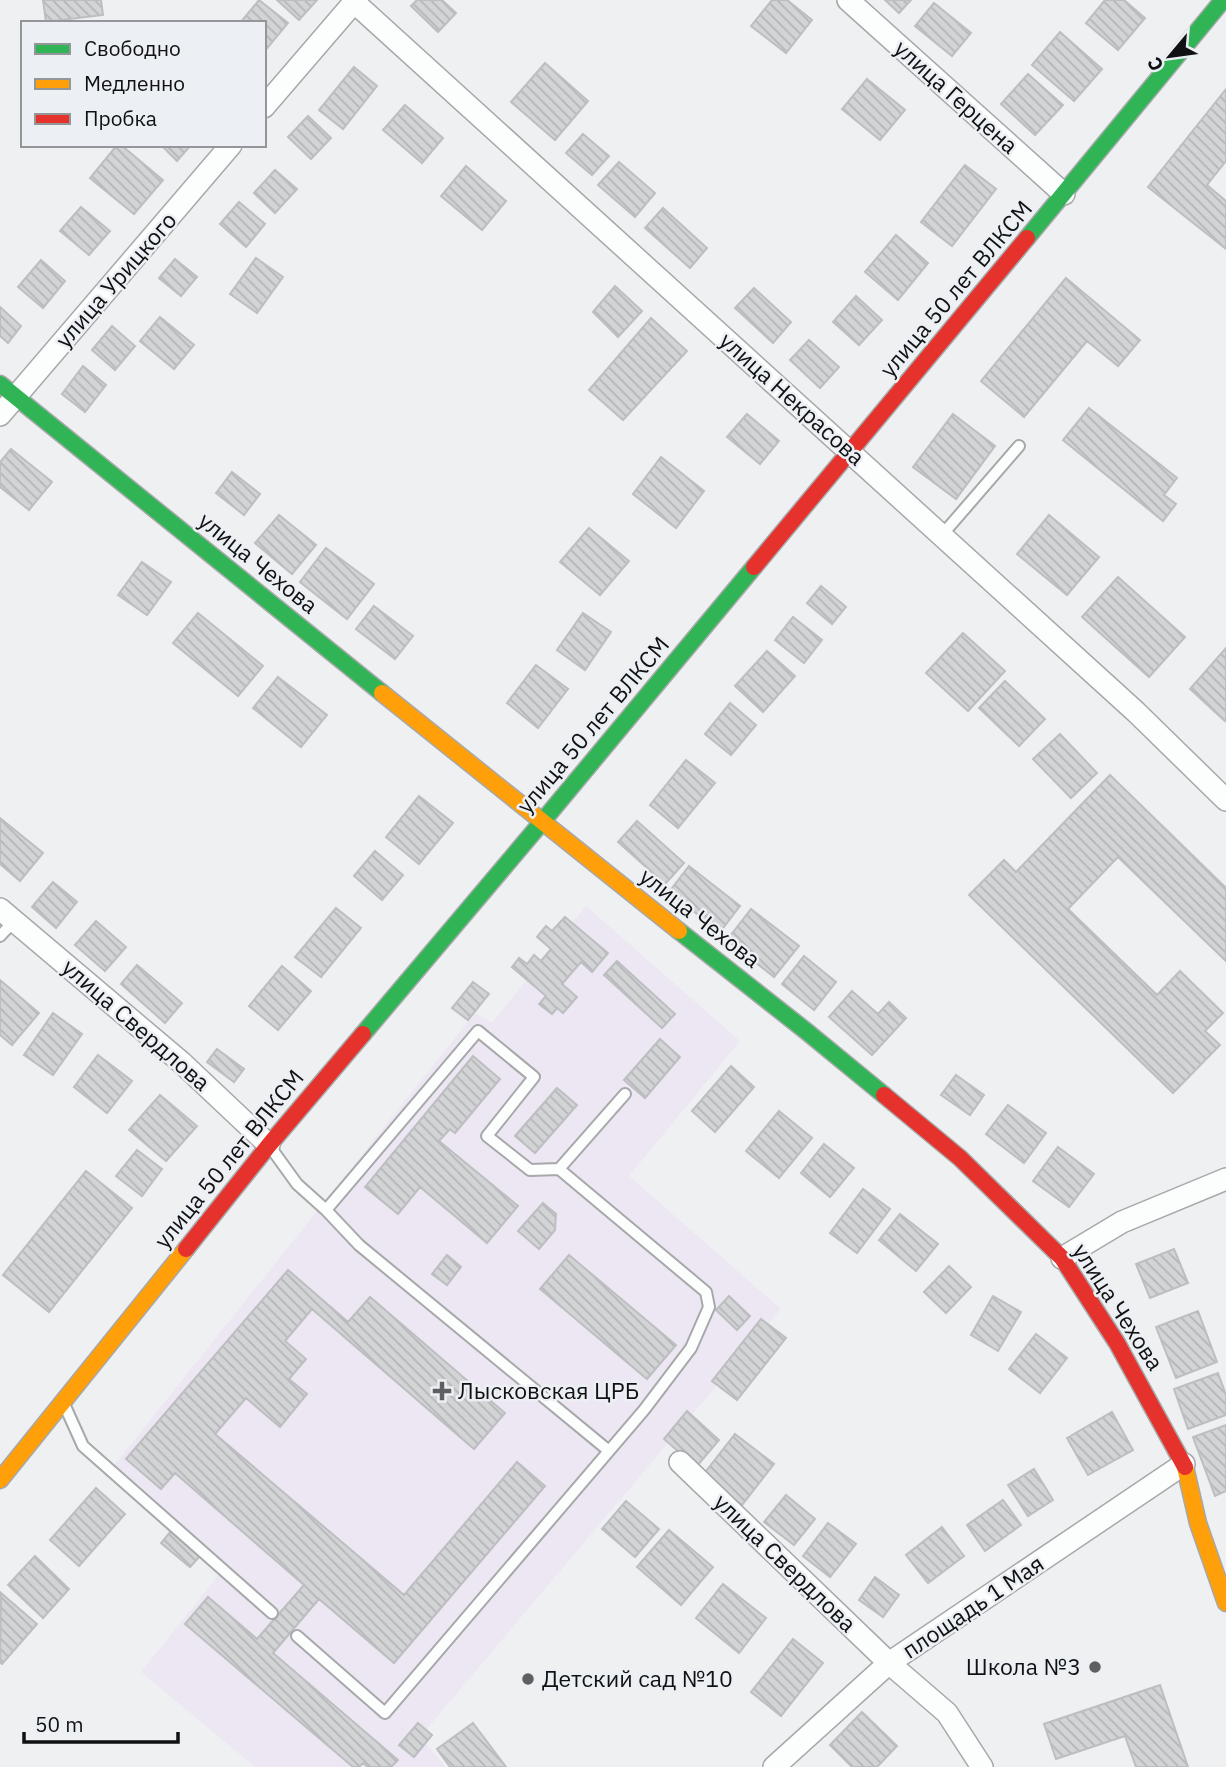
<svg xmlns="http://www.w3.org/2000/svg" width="1226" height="1767" viewBox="0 0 1226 1767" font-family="'IBM Plex Sans',sans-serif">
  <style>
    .medical { fill: #ede7f4 }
    .building { fill: url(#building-back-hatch); stroke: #bcbec0; stroke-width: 2 }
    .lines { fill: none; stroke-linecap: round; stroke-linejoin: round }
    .lane-casing { stroke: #a7a8aa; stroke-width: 14 }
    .street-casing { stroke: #a7a8aa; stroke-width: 24 }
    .fast-casing { stroke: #a7a8aa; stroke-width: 19 }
    .slow-casing { stroke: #a7a8aa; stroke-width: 19 }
    .jam-casing { stroke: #a7a8aa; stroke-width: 19 }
    .lane { stroke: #fcfdfd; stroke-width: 10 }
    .street { stroke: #fcfdfd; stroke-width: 21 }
    .fast { stroke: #30b455; stroke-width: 16 }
    .slow { stroke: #ff9f0a; stroke-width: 16 }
    .jam { stroke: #e5322d; stroke-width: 16 }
    .poi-dot { fill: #5e5f60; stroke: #ecf0f4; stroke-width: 2.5 }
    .labels { text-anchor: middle; stroke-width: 5; stroke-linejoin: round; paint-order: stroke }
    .street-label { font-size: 23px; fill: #101112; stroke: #ecf0f4 }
    .poi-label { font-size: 23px; fill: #101112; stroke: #ecf0f4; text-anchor: start }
  </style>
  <defs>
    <pattern id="building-back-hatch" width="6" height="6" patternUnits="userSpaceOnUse" patternTransform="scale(1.75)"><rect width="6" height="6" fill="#d3d4d6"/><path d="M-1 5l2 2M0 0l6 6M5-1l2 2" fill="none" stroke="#b4b5b7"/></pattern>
  </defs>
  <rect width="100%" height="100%" fill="#eef0f2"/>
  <!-- medical -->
  <path class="medical" d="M586,906l154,135 -111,135 152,133 -361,428 26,30h-191l-114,-95 81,-101 -114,-98 367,-460 17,10z"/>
  <!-- building -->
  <path class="building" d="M43,0h58l2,15 -57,7z
    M259,0l29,23 -24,29v-29h-24z
    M277,0h40l-18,20z
    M417,0h25l14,13 -18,19 -27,-26z
    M772,0h15l25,20 -26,33 -35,-27z
    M885,0h26l-12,13z
    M1105,0h19l21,18 -27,32 -32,-27z
    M934,3l37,30 -19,23 -37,-30z
    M1060,32l42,37 -28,32 -42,-36z
    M545,63l43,38 -33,39 -44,-38z
    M354,67l23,19 -34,43 -24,-19z
    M1028,74l35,31 -28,30 -34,-31z
    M867,79l38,31 -25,30 -38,-31z
    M1226,89v72l-19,24 19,16v48l-78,-62z
    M405,105l38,33 -21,25 -39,-33z
    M308,116l23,22 -20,21 -23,-22z
    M583,134l26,22 -17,19 -26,-22z
    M117,145h4l42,35 -29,34 -44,-36z
    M161,145h30l-14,16z
    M619,162l36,31 -20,24 -37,-32z
    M965,165l31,24 -44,57 -31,-24z
    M466,166l40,35 -24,29 -41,-34z
    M275,170l22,19 -22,24 -21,-20z
    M239,202l26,22 -19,23 -26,-23z
    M81,207l29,24 -21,24 -29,-24z
    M663,208l44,40 -17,20 -45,-40z
    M896,235l32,28 -30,37 -33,-28z
    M256,258l27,19 -26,36 -27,-19z
    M175,259l22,18 -16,19 -22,-18z
    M41,260l24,21 -22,27 -25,-21z
    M1066,278l74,62 -22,26 -31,-25 -63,76 -43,-36z
    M615,286l27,25 -24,26 -25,-25z
    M754,288l37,34 -18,21 -38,-35z
    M856,296l26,24 -23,25 -26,-23z
    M0,307l21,19 -13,17 -8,-7z
    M160,317l34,28 -20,24 -34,-28z
    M651,318l36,33 -64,69 -34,-30z
    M112,326l23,20 -20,24 -23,-20z
    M809,340l30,27 -19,21 -30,-28z
    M83,366l23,19 -21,27 -23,-18z
    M1089,408l88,70 -13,17 12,9 -13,17 -100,-81z
    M747,414l32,27 -19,23 -33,-27z
    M953,414l42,32 -39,53 -43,-32z
    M11,449l41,33 -23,28 -29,-23v-25z
    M661,457l43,34 -28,37 -43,-34z
    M232,472l28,22 -16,21 -28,-22z
    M279,515l37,30 -24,29 -37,-31z
    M1049,515l50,42 -32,38 -50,-41z
    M589,528l40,33 -29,34 -40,-33z
    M326,548l48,36 -27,35 -47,-37z
    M142,562l29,20 -24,33 -29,-20z
    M1118,577l67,60 -36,40 -67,-60z
    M821,586l25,21 -14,17 -25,-21z
    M374,606l39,30 -18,23 -39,-30z
    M198,613l65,53 -25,30 -65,-53z
    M583,613l28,19 -26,38 -28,-20z
    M793,617l29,23 -18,23 -29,-23z
    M963,633l42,38 -37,40 -42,-38z
    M1226,648v72l-1,1 -35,-32z
    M767,651l28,25 -32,36 -28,-26z
    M536,665l32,24 -30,39 -31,-25z
    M278,677l49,38 -26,32 -48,-39z
    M1005,681l40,38 -26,27 -40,-38z
    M730,703l26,22 -25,30 -26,-21z
    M1060,734l37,39 -26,25 -38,-39z
    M686,760l29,23 -37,45 -28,-23z
    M1110,775l116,113v73l-108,-104 -50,52 89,86 23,-24 43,42 -18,18 15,14 -47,48 -204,-198 35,-35 12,12z
    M419,796l34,27 -34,41 -33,-27z
    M0,818l43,35 -23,28 -20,-17z
    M637,821l47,42 -19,21 -47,-42z
    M375,851l28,24 -21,25 -28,-24z
    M689,866l51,40 -20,26 -51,-40z
    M53,882l24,20 -21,26 -24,-21z
    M336,908l25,20 -40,49 -26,-20z
    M751,909l48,37 -25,31 -47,-37z
    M565,917l43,36 -16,19 -11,-10 -19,22 15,13 -14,16 -6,-5 -5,6 -13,-10 7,-8 -34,-29 7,-9 8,6 7,-9 7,6 10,-12 -14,-12 9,-11 6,5z
    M96,921l30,26 -21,24 -30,-26z
    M804,956l32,26 -22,28 -32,-26z
    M617,961l58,53 -13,14 -58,-53z
    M137,965l45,38 -17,20 -44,-39z
    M282,966l29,25 -33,39 -29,-24z
    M0,980l39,33 -27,32 -12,-10z
    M473,982l16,12 -21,26 -16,-12z
    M852,991l26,23 11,-12 17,16 -34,37 -43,-38z
    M53,1013l29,21 -29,41 -29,-20z
    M660,1039l20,18 -35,41 -21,-18z
    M217,1049l27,20 -10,13 -27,-20z
    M98,1055l34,26 -25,32 -33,-26z
    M473,1056l27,23 -45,54 -5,-4 -11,12 79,65 -31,37 -67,-56 -22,27 -33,-27z
    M731,1066l23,21 -39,45 -23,-21z
    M956,1075l28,20 -14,20 -29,-20z
    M557,1088l20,17 -42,48 -20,-17z
    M160,1095l37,31 -31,35 -37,-31z
    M1008,1105l38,28 -22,30 -38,-29z
    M779,1111l33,27 -33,40 -33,-27z
    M824,1144l30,24 -24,29 -29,-24z
    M1058,1147l36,27 -25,33 -36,-26z
    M137,1150l25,19 -20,27 -26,-20z
    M86,1171l46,37 -83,104 -46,-37z
    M863,1189l27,20 -33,44 -27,-20z
    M543,1203l13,11 -1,16 -16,19 -21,-18z
    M900,1214l38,30 -22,27 -37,-31z
    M1174,1249l14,34 -38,15 -14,-34z
    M447,1255l14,12 -14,18 -15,-11z
    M569,1255l107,90 -29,34 -107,-90z
    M949,1266l22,21 -25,26 -22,-21z
    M288,1270l60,52 22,-25 135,116 -31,36 -162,-140 -27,32 21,18 -17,20 18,15 -27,33 -34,-29 -31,36 189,161 113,-133 28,24 -151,177 -75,-64 -46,54 125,107 -7,7h-23l-5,-4 -4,4h-6l-168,-143 23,-27 49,42 47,-54 -129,-112 -14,16 -35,-30z
    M729,1296l21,20 -13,14 -21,-20z
    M993,1296l28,16 -23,39 -27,-16z
    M1198,1311l19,51 -41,16 -20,-51z
    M761,1319l25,19 -49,62 -25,-19z
    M1036,1334l31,24 -27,35 -31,-24z
    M1218,1373l8,22v20l-38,14 -14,-40z
    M687,1411l32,29 -23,27 -32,-28z
    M1112,1412l21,38 -45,25 -21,-37z
    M1226,1425v66l-11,5 -22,-59z
    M735,1434l39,30 -32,41 -39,-30z
    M1034,1469l19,31 -25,16 -20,-31z
    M96,1488l29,26 -46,52 -29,-26z
    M786,1495l29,24 -21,26 -30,-23z
    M1003,1500l18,25 -36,26 -18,-26z
    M626,1501l33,28 -24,28 -33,-28z
    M828,1523l28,21 -26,33 -27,-21z
    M942,1527l22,29 -36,27 -22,-28z
    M669,1530l44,37 -32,38 -44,-38z
    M171,1531l29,25 -10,11 -29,-24z
    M35,1556l34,33 -26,29 -35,-33z
    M875,1577l24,18 -16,22 -24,-17z
    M723,1584l43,34 -27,35 -43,-35z
    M1,1593l36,31 -35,40 -2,-1z
    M793,1639l30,24 -42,53 -30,-24z
    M1160,1685l28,82h-52l-11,-31 -69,23 -12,-35z
    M862,1712l35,34 -20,21h-25l-22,-22z
    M418,1723l14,12 -18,22 -15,-12z
    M473,1723l33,44h-56l-13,-18z"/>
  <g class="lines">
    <defs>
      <path id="lane" d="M942,535l77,-89
        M0,936l14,-15
        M271,1148l26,36 29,26 33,35 250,206
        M559,1169l66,-75
        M64,1404l19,42 189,167
        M297,1636l88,77 259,-303 47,-62 18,-41 -3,-15 -147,-123 -29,1 -43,-34 47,-59 -56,-46 -152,179"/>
      <path id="street" d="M848,0l216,194
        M354,2l782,710 90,88
        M264,107l92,-107
        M0,415l231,-270
        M0,909l181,153 88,83
        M1062,1258l60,-36 104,-43
        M680,1462l209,201 58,50 35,54
        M774,1767l115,-104 295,-199"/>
      <path id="fast" d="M1027,238l196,-238
        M0,384l382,309
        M679,931l127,100 78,64
        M363,1034l179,-212 212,-255"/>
      <path id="slow" d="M382,693l297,238
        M1185,1467l13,56 28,80
        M0,1480l186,-231"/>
      <path id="jam" d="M754,567l273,-329
        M884,1095l76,63 102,100 55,85 68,124
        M186,1249l83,-104 94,-111"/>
    </defs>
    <!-- lane casing -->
    <use href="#lane" class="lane-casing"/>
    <!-- street casing -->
    <use href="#street" class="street-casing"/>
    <!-- fast casing -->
    <use href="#fast" class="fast-casing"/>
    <!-- slow casing -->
    <use href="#slow" class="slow-casing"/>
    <!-- jam casing -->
    <use href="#jam" class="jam-casing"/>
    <!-- lane -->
    <use href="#lane" class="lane"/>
    <!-- street -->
    <use href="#street" class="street"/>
    <!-- fast -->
    <use href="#fast" class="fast"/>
    <!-- slow -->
    <use href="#slow" class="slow"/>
    <!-- jam -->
    <use href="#jam" class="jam"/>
  </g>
  <!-- markers -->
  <g class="poi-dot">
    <path d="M438.5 1380.5h7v7h7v7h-7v7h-7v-7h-7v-7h7z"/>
    <circle cx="1095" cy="1667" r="7"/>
    <circle cx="528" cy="1679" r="7"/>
  </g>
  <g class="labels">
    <!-- street labels -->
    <g class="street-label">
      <text transform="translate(956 97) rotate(42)" y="8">улица Герцена</text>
      <text transform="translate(116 280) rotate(-49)" y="8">улица Урицкого</text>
      <text transform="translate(956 289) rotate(-50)" y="8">улица 50 лет ВЛКСМ</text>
      <text transform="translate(792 399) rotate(42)" y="8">улица Некрасова</text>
      <text transform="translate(258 563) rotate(39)" y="8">улица Чехова</text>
      <text transform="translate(593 725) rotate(-50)" y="8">улица 50 лет ВЛКСМ</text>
      <text transform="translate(700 918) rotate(38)" y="8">улица Чехова</text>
      <text transform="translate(136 1025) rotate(41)" y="8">улица Свердлова</text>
      <text transform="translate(229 1159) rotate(-51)" y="8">улица 50 лет ВЛКСМ</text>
      <text transform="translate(1118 1307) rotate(57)" y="8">улица Чехова</text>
      <text transform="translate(785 1563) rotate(44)" y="8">улица Свердлова</text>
      <text transform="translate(973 1607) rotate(-34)" y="8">площадь 1 Мая</text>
    </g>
    <!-- poi labels -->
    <g class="poi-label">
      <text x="458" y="1399">Лысковская ЦРБ</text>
      <text x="1081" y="1675" text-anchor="end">Школа №3</text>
      <text x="542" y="1687">Детский сад №10</text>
    </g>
  </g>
  <!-- legend -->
  <rect x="21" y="21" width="245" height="126" fill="#ecf0f4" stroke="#94979a" stroke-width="2"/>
  <rect x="35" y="44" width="35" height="10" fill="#30b455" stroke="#94979a" stroke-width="2"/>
  <text x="84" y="56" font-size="21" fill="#101112">Свободно</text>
  <rect x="35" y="79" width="35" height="10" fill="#ff9f0a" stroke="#94979a" stroke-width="2"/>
  <text x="84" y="91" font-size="21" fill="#101112">Медленно</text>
  <rect x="35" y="114" width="35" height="10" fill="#e5322d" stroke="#94979a" stroke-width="2"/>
  <text x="84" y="126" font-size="21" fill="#101112">Пробка</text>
  <!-- north arrow -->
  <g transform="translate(1170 56) rotate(241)" stroke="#ecf0f4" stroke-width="5" paint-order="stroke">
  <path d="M0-5L12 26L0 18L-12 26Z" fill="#101112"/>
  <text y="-10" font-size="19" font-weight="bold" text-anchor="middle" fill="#101112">С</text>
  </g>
  <!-- scale -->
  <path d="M24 1732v10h154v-10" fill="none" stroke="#101112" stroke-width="3.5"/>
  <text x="35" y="1732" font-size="21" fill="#101112" stroke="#ecf0f4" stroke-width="5" paint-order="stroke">50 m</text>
</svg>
